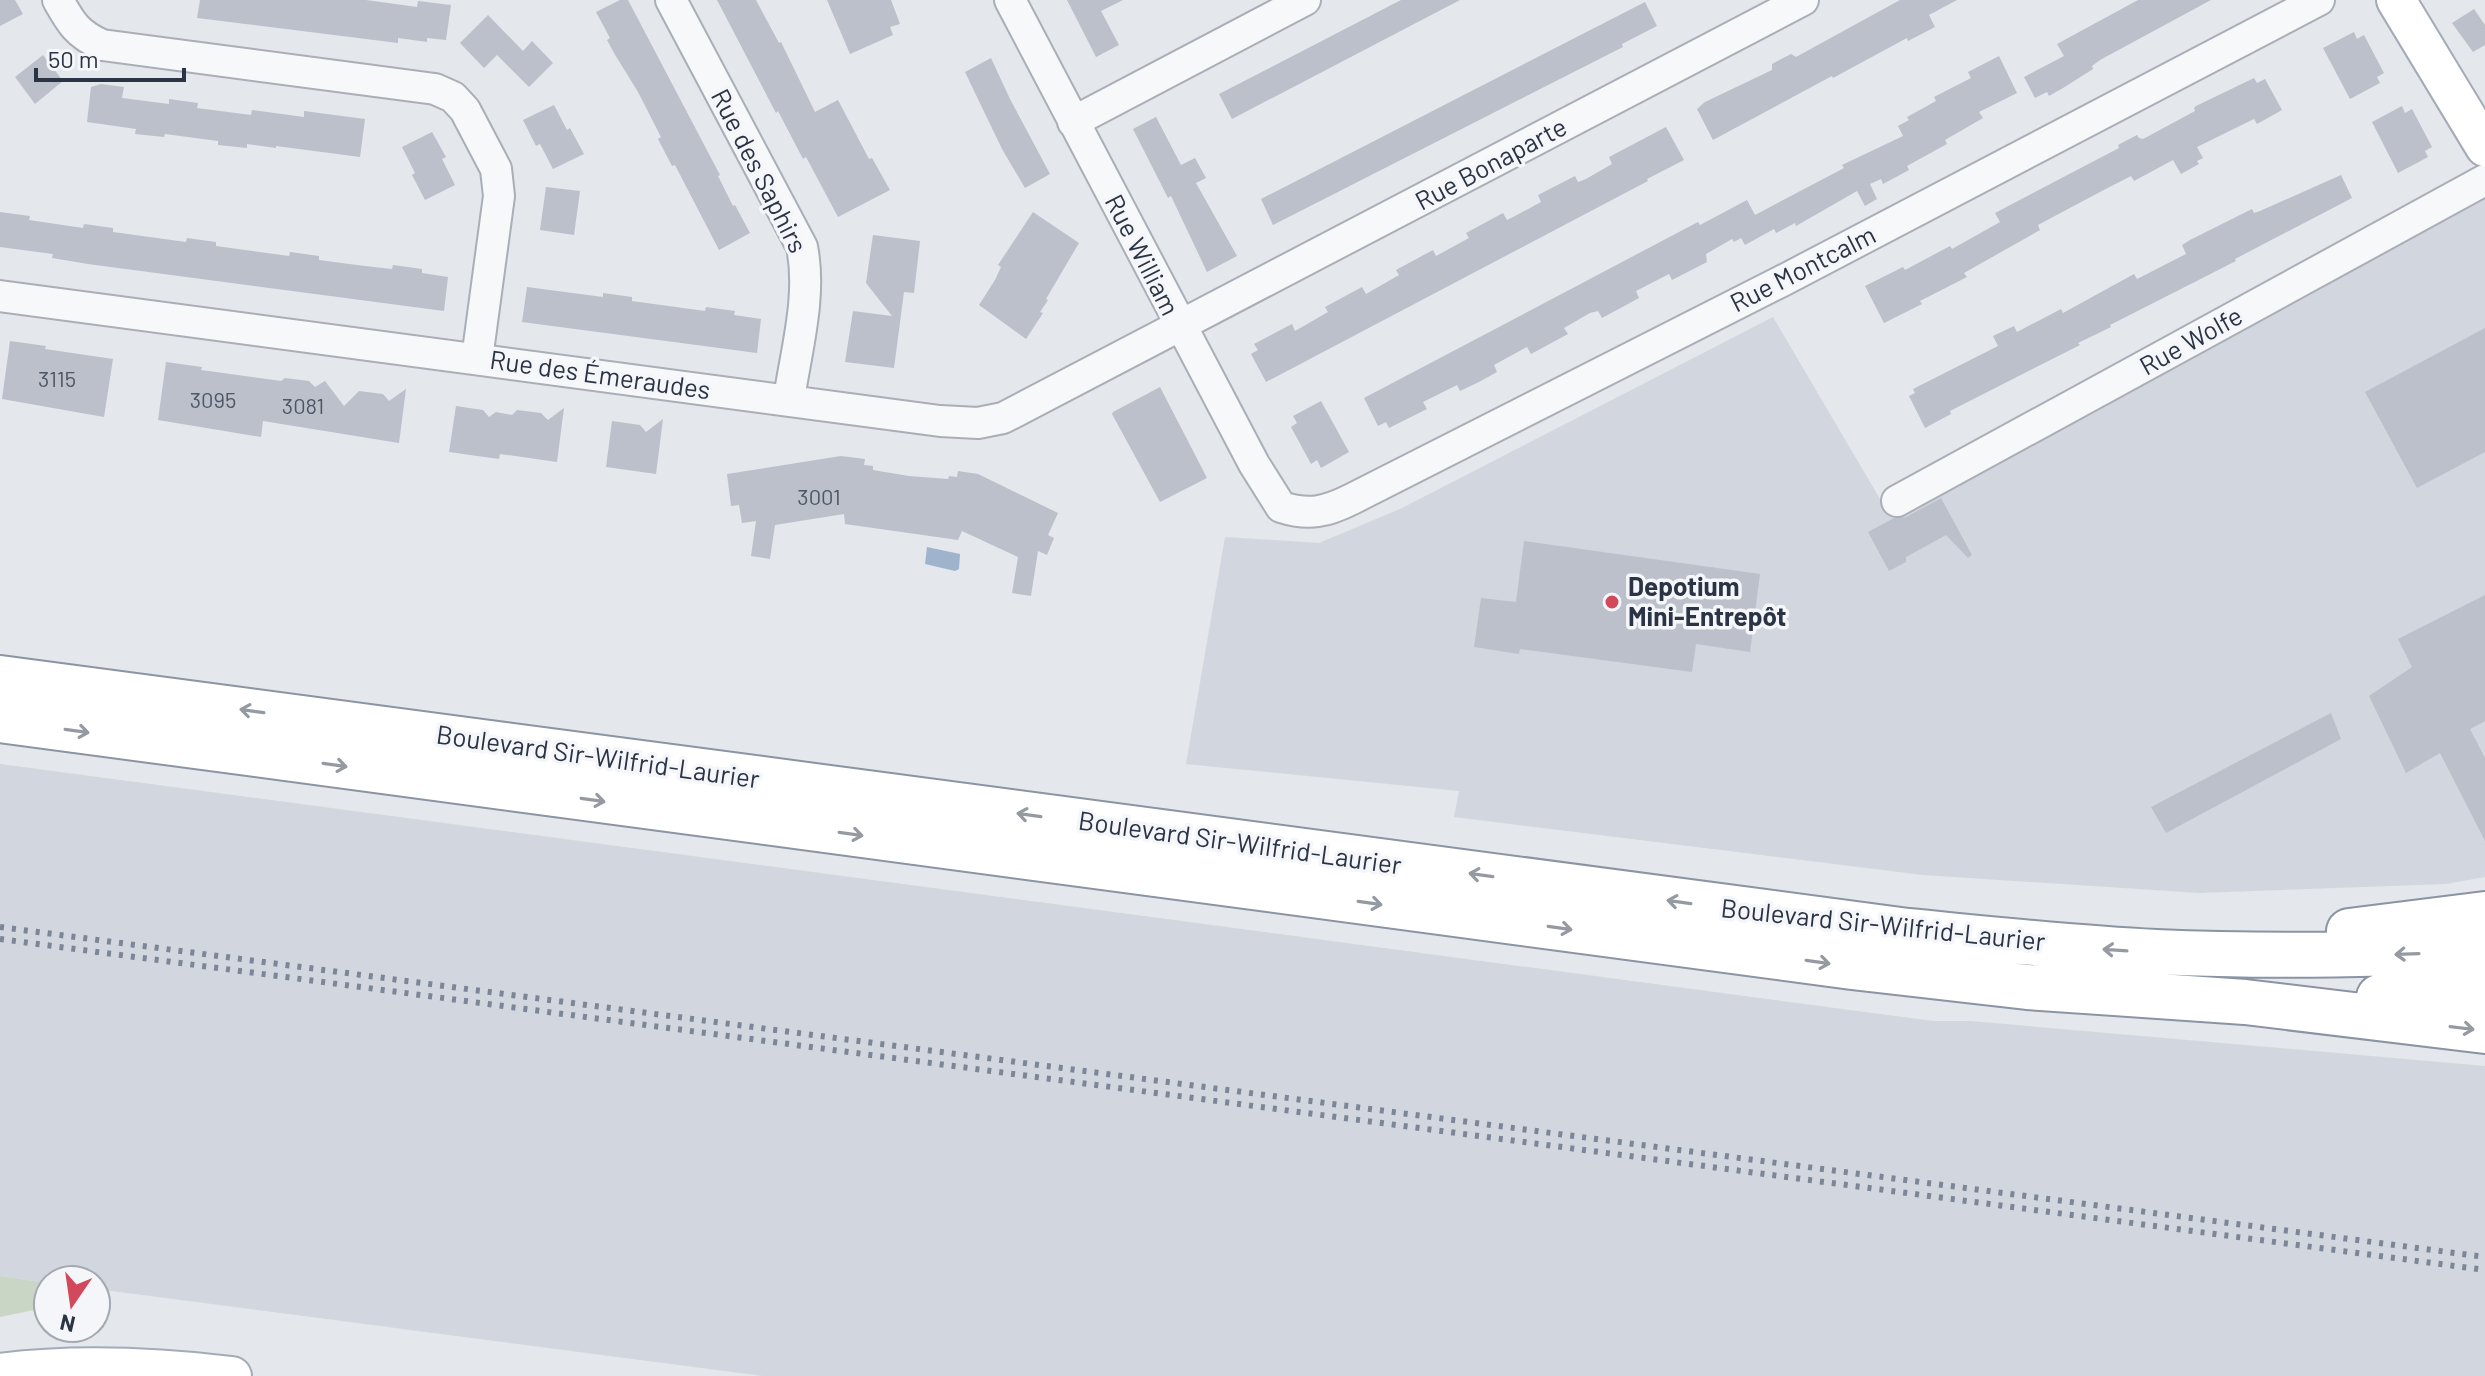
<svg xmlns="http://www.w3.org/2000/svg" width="2485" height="1376" viewBox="0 0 2485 1376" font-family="Barlow,sans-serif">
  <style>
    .built { fill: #d2d6de }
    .green { fill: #c9d6c5 }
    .water { fill: #9fb4cc }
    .building { fill: #bbc0ca }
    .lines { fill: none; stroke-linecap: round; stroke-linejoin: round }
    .minor-casing { stroke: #a9aeb7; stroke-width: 34 }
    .major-casing { stroke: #a3abb8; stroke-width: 42 }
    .highway-casing { stroke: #8b94a3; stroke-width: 48 }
    .minor { stroke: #f7f8fa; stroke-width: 30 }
    .major { stroke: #fff; stroke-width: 38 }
    .highway { stroke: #fff; stroke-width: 44 }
    .rail { stroke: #7d8696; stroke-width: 6; stroke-dasharray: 4 8; stroke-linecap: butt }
    .oneway { stroke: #959aa2 }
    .poi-dot { fill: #d1495b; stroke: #f4f6f9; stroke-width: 3 }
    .labels { text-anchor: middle; stroke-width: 7; stroke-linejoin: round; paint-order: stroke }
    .number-label { font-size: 22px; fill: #4f5766 }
    .street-label { font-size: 26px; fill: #2b3445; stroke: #f4f6f9 }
    .poi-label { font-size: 26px; font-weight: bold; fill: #2b3445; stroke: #f4f6f9; text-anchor: start }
  </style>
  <rect width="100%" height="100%" fill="#e4e7ec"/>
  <!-- built -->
  <path class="built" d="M2485,193v684l-39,7 -247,9 -276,-18 -469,-58 5,-26 -273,-27 39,-227 94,6 81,-34 373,-192 114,194z
    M0,764l1933,257h37l515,45v310h-1722l-667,-87v-9h-48v3l-48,-7z"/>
  <!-- green -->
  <path class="green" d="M0,1276l48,7v24l-48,10z"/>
  <!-- water -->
  <path class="water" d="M927,547l33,7 -1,15 -4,2 -30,-7z"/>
  <!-- building -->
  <path class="building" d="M0,0h15l8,14 -23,12z
    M200,0h166l51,7 1,-6 33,4 -5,35 -19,-2v4l-29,-4v5l-201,-25z
    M620,0h8l92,175 -2,1 15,30 2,-1 15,28 -31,17 -44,-85 -3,1 -14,-27 3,-2 -23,-45 -24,-39 -7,-13 3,-2 -14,-26z
    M717,0h39l23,43 2,-1 34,70 23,-12 31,59 3,-1 18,32 -52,27 -32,-60 -3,2 -25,-48 -2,2z
    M827,0h64l9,24 -10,3 3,8 -43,19z
    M1067,0h56l-22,11 18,34 -23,12z
    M1401,0h59l-228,119 -13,-25z
    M1900,0h57l-28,15 6,12 -27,14 -1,-3 -74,40 -1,-2 -119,64 -16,-31 8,-7 67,-32v-6l19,-10 5,3z
    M2138,0h73l-111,60 -8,6 1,3 -30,19 -14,8 -2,-4 -12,6 -11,-21 40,-21 -7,-12z
    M1645,2l12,24 -35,18 1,3 -350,178 -12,-26z
    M2474,9l11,16v20l-12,7 -21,-29z
    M488,15l35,36 9,-10 21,22 -24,24 -32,-32 -13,13 -24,-25z
    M2354,32l3,7 7,-4 20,38 -7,4 3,6 -30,16 -27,-51z
    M43,55l20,26 -28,23 -20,-27z
    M1999,56l18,37 -38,19 4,6 -38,22 2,4 -40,22 2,4 -26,14 -2,-5 -11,5 7,15 -12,7 -8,-15 -61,35 -1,-3 -19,10 -2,-4 -29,16 -4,-7 -7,4 -2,-3 -26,15 1,8 -35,18 -3,-6 -33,17 3,7 -37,20 -4,-7 -8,2 -26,15 4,6 -37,20 -4,-7 -33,18 3,7 -18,10 -19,9 -3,-6 -34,17 4,7 -38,19 -3,-6 -8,4 -14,-28 334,-176 2,3 47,-25 8,15 89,-47 -2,-3 61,-29 -5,-10 11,-6 -2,-3 29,-16 -2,-4 37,-19 -3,-6z
    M991,58l19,41 40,75 -25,14 -23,-39 -37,-77z
    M2254,78l3,5 8,-4 17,31 -25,14 -3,-5 -57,28 6,11 -6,3 2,3 -18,10 -8,-14 -39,21 -3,-5 -33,17 -60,32 2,5 -76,43 3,4 -47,24 2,3 -38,19 -19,-37 38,-19 2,3 45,-24 2,3 48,-27 -5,-9 124,-65 -1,-3 19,-10 2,3 4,1 52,-28 -1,-3 2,-2z
    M101,84l23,3 -2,11 47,6v-5l29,4 -1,5 54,7 1,-5 52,7v-6l61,8 -5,38 -84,-11v2l-29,-4v4l-29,-3v-4l-53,-7 -1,3 -29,-3 1,-5 -49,-7 4,-35z
    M554,105l13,25 3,-2 14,26 -31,15 -13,-25 -4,2 -13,-26z
    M2402,106l3,7 7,-4 20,38 -7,4 3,6 -30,16 -26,-51z
    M1156,117l25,48 14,-7 11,20 -10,5 41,73 -30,16 -36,-76 -3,2 -35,-69z
    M1666,127l18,33 -37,19 1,2 -382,201 -15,-28 7,-4 -4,-6 38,-20 3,7 33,-19 -3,-5 37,-20 4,7 33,-19 -3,-5 37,-20 3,6 33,-18 -3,-5 37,-20 4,7 8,-4 26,-14 -3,-7 37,-19 3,6 8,-3 26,-15 -3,-7z
    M432,132l14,25 -4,2 13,26 -30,15 -13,-25 3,-2 -13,-26z
    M2341,175l11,23 -117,61 1,2 -126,64 1,2 -33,16 2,2 -130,66 1,3 -26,14 -16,-32 6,-3 -2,-4 85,-43 -5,-10 21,-10 3,6 44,-23 2,4 71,-39 3,5 49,-25 -4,-9 8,-5 62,-31 2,4 6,-2z
    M546,187l34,4 -6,44 -34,-5z
    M0,212l30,4 -1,4 54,8 1,-4 29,4v4l73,10 1,-4 29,4v4l73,10 1,-4 29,4v4l46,6 27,3 1,-4 29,4v4l26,4 -4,34 -356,-47 -36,-6 1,-4 -53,-7z
    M1033,212l46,31 -33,56 2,1 -8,12 3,1 -17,26 -47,-34 16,-25 6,-13 -3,-2z
    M873,235l47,6 -6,52 -10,-1 -10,76 -49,-6 8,-51 39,5 -26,-33z
    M527,287l76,10v-4l29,4v4l73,10 1,-4 29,4 -1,4 27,4 -4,34 -235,-31z
    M2485,328v124l-68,36 -52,-96z
    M10,341l36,5 -1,3 68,10 -9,58 -102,-18z
    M166,362l36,5 -1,3 80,11 4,-3 24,3 6,6 10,-6 19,25 15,-15 24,3 6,7 17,-12 -7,54 -136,-22 -2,16 -103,-17z
    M1160,387l47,91 -47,24 -48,-88 1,-2z
    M1321,401l28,51 -28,16 -4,-8 -6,4 -20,-37 6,-4 -4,-7z
    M456,406l27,4 6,7 7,-5 16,3 5,-5 24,3 7,7 16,-12 -7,54 -57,-8 -1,5 -50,-7z
    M663,419l-7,55 -50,-7 6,-46 28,4 6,7z
    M841,456l24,3 -1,6 9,1v4l36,6 39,3 1,-3 8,1 1,-6 20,3 80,39 -10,22 6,3 -7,17 -9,-4 -7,45 -19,-3 6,-36 -56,-26 -4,9 -113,-16 -1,-10 -69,11 -5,34 -19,-3 5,-35 -14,2 -3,-18 -8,1 -4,-32z
    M1941,498l31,57 -4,3 -22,-23 -40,22v5l-17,9 -21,-39 26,-14 12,-1z
    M1524,541l236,33 -10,78 -54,-8 -4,28 -172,-23 -1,5 -45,-7 7,-49 35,4z
    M2485,595v126l-15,8 15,29v83l-45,-88 -34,20 -37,-77 43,-29 -14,-28z
    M2331,713l10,26 -175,94 -15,-26z"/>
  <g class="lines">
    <defs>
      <path id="minor" d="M58,0c13,23 19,34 44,45l333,44 18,8 12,13 31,59 3,27 -22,163
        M671,0l131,247c10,49 -6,104 -13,152
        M1010,0l244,464 27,43c28,9 45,5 71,-8l430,-218 537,-281
        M1073,122l232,-122
        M0,296l940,125 38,2 25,-5 800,-418
        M1897,501l588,-321"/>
      <path id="major" d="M2396,0l89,147
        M0,1373c77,-10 155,-6 232,3"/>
      <path id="highway" d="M0,678l1908,253c83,8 165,17 248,21 110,5 219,3 329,-2
        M0,720l1852,247 175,20 218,15 240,29
        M2349,931l136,-17
        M2379,997l106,-4"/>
    </defs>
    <!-- minor casing -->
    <use href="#minor" class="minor-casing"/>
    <!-- major casing -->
    <use href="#major" class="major-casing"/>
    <!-- highway casing -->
    <use href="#highway" class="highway-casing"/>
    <!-- minor -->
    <use href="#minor" class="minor"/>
    <!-- major -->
    <use href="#major" class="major"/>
    <!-- highway -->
    <use href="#highway" class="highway"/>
    <!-- rail -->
    <path class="rail" d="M0,927l2485,330
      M0,939l2485,331"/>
  </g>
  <!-- one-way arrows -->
  <defs><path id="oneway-shaft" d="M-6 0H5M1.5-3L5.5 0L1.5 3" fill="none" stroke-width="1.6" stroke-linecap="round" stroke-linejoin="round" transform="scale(2)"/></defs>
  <g class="oneway">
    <use href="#oneway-shaft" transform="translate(252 711) rotate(-172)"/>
    <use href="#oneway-shaft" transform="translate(77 731) rotate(8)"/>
    <use href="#oneway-shaft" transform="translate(335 765) rotate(8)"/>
    <use href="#oneway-shaft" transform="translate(593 800) rotate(8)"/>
    <use href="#oneway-shaft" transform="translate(1029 815) rotate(-172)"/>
    <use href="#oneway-shaft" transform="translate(851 834) rotate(8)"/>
    <use href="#oneway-shaft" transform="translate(1481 875) rotate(-172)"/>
    <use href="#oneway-shaft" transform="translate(1679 902) rotate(-172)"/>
    <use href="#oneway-shaft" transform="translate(1370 903) rotate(8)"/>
    <use href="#oneway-shaft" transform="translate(1560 928) rotate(8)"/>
    <use href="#oneway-shaft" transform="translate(2115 950) rotate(-176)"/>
    <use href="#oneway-shaft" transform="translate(2407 954) rotate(178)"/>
    <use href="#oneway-shaft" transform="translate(1818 962) rotate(8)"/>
    <use href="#oneway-shaft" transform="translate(2462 1028) rotate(7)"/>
  </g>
  <!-- markers -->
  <circle class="poi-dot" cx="1612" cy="602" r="8"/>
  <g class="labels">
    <!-- number labels -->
    <g class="number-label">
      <text x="57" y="387">3115</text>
      <text x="213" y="408">3095</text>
      <text x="303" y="414">3081</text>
      <text x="819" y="505">3001</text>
    </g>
    <!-- street labels -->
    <g class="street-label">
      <text transform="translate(1491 164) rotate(-28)" y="9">Rue Bonaparte</text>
      <text transform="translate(759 171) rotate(63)" y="9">Rue des Saphirs</text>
      <text transform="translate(1142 255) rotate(63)" y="9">Rue William</text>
      <text transform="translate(1803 269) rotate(-27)" y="9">Rue Montcalm</text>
      <text transform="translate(2191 341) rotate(-29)" y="9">Rue Wolfe</text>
      <text transform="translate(600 375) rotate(8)" y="9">Rue des Émeraudes</text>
      <text transform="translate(598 757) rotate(8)" y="9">Boulevard Sir-Wilfrid-Laurier</text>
      <text transform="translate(1240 843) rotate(8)" y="9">Boulevard Sir-Wilfrid-Laurier</text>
      <text transform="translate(1883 925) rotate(6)" y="9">Boulevard Sir-Wilfrid-Laurier</text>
    </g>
    <!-- poi labels -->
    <g class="poi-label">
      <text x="1628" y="596">Depotium<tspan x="1628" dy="30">Mini-Entrepôt</tspan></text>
    </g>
  </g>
  <!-- north arrow -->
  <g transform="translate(72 1304) rotate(193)"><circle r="38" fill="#f4f6f9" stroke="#a4a8b1" stroke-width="2"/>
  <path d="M0-6L14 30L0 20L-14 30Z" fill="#d1495b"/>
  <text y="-12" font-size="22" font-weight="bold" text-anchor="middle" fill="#2b3445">N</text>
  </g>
  <!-- scale -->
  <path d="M36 68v12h148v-12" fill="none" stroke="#2b3445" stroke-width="4"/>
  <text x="48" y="68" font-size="24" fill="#2b3445" stroke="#f4f6f9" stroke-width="6" paint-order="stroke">50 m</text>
</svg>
